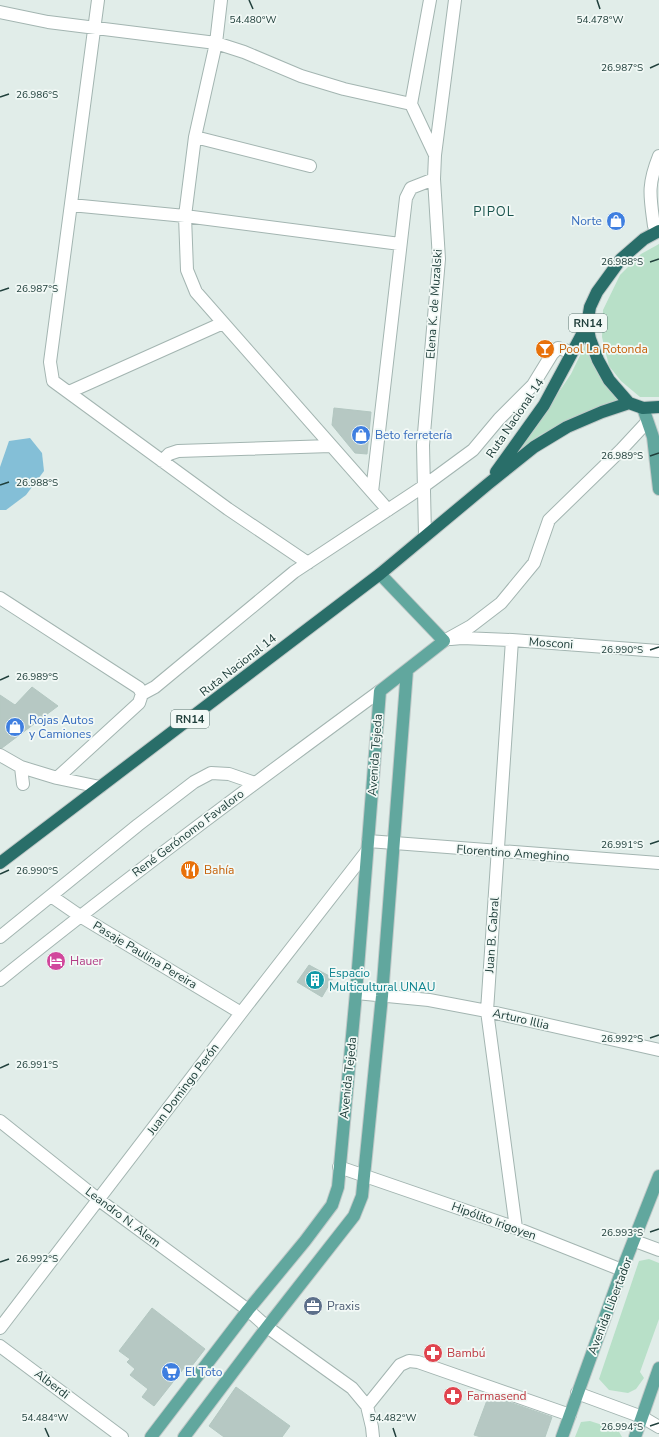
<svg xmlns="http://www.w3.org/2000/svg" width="659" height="1437" viewBox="0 0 659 1437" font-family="'Nunito Sans',sans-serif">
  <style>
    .green { fill: #b8e0c8 }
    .water { fill: #84bfd7 }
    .building { fill: #b6c8c3; stroke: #b3c7c1 }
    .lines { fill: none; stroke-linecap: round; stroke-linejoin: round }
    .minor-casing { stroke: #a3b5b1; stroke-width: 14 }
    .major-casing { stroke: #c1c9c8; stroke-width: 14 }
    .highway-casing { stroke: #c1c9c8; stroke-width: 14 }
    .minor { stroke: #fff; stroke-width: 12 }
    .major { stroke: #61a79e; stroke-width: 12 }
    .highway { stroke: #296e69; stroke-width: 12 }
    .ticks { fill: none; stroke: #203f3b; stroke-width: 1.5 }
    .labels { text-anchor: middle; stroke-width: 3.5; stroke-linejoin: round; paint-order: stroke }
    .shield { fill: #f2f9f6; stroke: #5f7773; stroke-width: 1 }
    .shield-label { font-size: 11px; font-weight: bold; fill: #203f3b }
    .shop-label { font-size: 12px; fill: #366cbe; stroke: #f2f9f6; text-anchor: start }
    .street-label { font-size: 12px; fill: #203f3b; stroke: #f2f9f6 }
    .food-label { font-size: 12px; fill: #c56008; stroke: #f2f9f6; text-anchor: start }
    .hotel-label { font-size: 12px; fill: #b23c85; stroke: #f2f9f6; text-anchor: start }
    .culture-label { font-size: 12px; fill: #0d838f; stroke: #f2f9f6; text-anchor: start }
    .service-label { font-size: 12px; fill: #4e5e75; stroke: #f2f9f6; text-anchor: start }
    .health-label { font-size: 12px; fill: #be3a42; stroke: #f2f9f6; text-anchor: start }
    .neighbourhood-label { font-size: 13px; letter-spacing: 1px; fill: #1a534d; stroke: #f2f9f6 }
    .ticks-label { font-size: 10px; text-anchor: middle; fill: #203f3b; stroke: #f2f9f6; stroke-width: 3.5; stroke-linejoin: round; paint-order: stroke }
  </style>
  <rect width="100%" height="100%" fill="#e1ede9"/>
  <!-- green -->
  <path class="green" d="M659,244v153h-19l-19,-16 -12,-15 -7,-29 1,-27 17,-35 21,-21z
    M585,345c8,24 17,36 34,55l-44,17 -35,18 -23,19 54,-80z
    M649,1259l10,4v56l-19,53 4,6 -8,11 -8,4 -19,-3 -10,-11 40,-118z
    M590,1421l28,9 4,7h-47l6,-15z"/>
  <!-- water -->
  <path class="water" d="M30,438l12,15 2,18 -18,24 -20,15h-6v-43l9,-26z"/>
  <!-- building -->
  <path class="building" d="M334,408l37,4 -4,42 -12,-1 -23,-28z
    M32,687l26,19 -56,42h-2v-53l15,10z
    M309,965l24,13 -11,19 -25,-15z
    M152,1308l53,41 -17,22 -4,-3 -30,38 -12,-9 6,-8 -18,-14 5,-6 -8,-7 3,-3 -11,-8z
    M236,1387l54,39 -8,11h-58l-15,-11z
    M489,1395l63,22 -7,20h-64l-7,-2z"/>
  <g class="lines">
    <defs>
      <path id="minor" d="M98,0l-48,362 3,19 175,128 80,54
        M221,0l-5,43 -21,94 -10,79 2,54 9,22 192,218
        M0,12l48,10 168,21 28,9 57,24 43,13 67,15 24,51
        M411,104l19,-104
        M195,137l115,29
        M71,205l114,11 215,28
        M654,226c-4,-30 -7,-40 5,-70
        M69,392l154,-69
        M162,461l7,-7 9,-3 153,-5
        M372,492l34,-294 5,-10 23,-9
        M425,536l-2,-91 16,-186 -5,-80 1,-24 20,-155
        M0,598l139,90 3,6
        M451,639l11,-1 50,2 147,11
        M512,640l-25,371 29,217
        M444,641l27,-15 30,-23 33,-40 15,-43 72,-70 26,-28
        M0,755l21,12 36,11 43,9
        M21,767l2,17
        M57,778l82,-75 3,-9 13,-7 139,-115 130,-86 49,-36 26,-31 34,-34 19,-31 6,-6 13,4
        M368,841l291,22
        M51,896l29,20 161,97
        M0,937l138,-112 56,-43 17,-9 18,1 26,9
        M0,980c124,-100 252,-195 380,-289
        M356,993l73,7 58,11 172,39
        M0,1121l99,79 149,110 19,17 85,61 15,18 5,21 1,10
        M339,1167l177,61 106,42
        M635,1241l24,9
        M0,1328l241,-315 126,-162
        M0,1346l122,91
        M577,1393l65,24 17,10
        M367,1406l33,-41 9,-4 9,1 152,53"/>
      <path id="major" d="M643,408l10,29 6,52
        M151,1437l97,-127 57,-69 27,-36 6,-18 18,-194 24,-302 64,-50 -64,-67
        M184,1437l83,-110 87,-111 8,-20 20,-200 25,-326
        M562,1437l60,-167 37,-94
        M635,1437l24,-69"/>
      <path id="highway" d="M659,231l-15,8 -23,20 -24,33 -7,15 -3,18 3,14 8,21 11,20 20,23 14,5 16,-1
        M496,472l48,-67 43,-80
        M0,863l380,-289 108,-90 46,-37 33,-20 35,-15 27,-9"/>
    </defs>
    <!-- minor casing -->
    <use href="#minor" class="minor-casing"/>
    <!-- major casing -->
    <use href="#major" class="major-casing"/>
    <!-- highway casing -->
    <use href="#highway" class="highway-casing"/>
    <!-- minor -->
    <use href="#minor" class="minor"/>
    <!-- major -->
    <use href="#major" class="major"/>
    <!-- highway -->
    <use href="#highway" class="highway"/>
  </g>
  <!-- ticks -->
  <path class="ticks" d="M249,0l4,9M597,0l3,9M650,68l9,-4M0,97l9,-3M650,262l9,-3M0,291l9,-3M650,456l9,-3M0,485l9,-3M650,650l9,-3M0,680l9,-4M650,844l9,-3M0,874l9,-4M650,1038l9,-3M0,1068l9,-4M650,1232l9,-3M0,1262l9,-3M650,1426l9,-3M45,1428l4,9M393,1428l3,9"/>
  <!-- icons -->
  <defs>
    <symbol id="shop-disc" viewBox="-11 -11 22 22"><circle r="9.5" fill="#3f7fe0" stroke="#f2f9f6"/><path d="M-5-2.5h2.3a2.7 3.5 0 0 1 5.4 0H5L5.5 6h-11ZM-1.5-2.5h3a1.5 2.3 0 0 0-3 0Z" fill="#fff"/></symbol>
    <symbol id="bar-disc" viewBox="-11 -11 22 22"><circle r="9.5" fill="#e8710a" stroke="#f2f9f6"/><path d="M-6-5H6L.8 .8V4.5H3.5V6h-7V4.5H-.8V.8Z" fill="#fff"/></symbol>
    <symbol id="restaurant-disc" viewBox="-11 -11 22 22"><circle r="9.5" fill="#e8710a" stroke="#f2f9f6"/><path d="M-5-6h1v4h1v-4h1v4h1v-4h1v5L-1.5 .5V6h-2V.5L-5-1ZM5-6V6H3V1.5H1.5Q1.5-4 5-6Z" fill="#fff"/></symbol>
    <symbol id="hotel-disc" viewBox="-11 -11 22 22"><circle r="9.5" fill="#d1479c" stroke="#f2f9f6"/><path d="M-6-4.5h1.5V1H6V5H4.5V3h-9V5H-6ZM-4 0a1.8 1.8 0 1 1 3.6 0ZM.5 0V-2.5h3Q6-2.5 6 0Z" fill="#fff"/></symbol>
    <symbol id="building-disc" viewBox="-11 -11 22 22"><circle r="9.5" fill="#0f9aa8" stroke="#f2f9f6"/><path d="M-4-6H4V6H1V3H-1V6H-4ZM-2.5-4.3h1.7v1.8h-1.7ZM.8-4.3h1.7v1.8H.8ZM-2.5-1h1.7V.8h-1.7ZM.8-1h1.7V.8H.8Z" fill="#fff"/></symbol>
    <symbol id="office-disc" viewBox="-11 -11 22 22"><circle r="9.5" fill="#5c6f8a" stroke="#f2f9f6"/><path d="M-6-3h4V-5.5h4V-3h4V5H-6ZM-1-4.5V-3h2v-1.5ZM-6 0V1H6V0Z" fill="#fff"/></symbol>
    <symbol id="pharmacy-disc" viewBox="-11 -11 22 22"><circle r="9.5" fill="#e0444e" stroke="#f2f9f6"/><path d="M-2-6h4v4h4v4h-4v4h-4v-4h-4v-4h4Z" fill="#fff"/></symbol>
    <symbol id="supermarket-disc" viewBox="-11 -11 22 22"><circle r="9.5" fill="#3f7fe0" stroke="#f2f9f6"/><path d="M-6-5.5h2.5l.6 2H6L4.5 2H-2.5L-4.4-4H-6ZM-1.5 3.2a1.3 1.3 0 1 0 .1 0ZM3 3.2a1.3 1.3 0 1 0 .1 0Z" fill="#fff"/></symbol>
  </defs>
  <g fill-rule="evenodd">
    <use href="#shop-disc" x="605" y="210" width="22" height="22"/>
    <use href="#bar-disc" x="534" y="338" width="22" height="22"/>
    <use href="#shop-disc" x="350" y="424" width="22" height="22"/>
    <use href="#shop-disc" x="4" y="716" width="22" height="22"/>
    <use href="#restaurant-disc" x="179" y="859" width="22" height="22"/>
    <use href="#hotel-disc" x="45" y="950" width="22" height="22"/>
    <use href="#building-disc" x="304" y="969" width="22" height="22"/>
    <use href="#office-disc" x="302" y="1295" width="22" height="22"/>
    <use href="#pharmacy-disc" x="422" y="1342" width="22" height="22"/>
    <use href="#supermarket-disc" x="160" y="1361" width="22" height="22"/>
    <use href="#pharmacy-disc" x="442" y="1385" width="22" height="22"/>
  </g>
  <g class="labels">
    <!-- shield labels -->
    <g class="shield">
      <rect x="569" y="314" width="38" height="18" rx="3"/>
      <rect x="171" y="710" width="38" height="18" rx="3"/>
    </g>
    <g class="shield-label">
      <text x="588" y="327">RN14</text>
      <text x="190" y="723">RN14</text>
    </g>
    <!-- shop labels -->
    <g class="shop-label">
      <text x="602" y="225" text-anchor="end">Norte</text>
      <text x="375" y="439">Beto ferretería</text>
      <text x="29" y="724">Rojas Autos<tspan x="29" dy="14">y Camiones</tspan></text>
      <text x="185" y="1376">El Toto</text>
    </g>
    <!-- street labels -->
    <g class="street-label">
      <text transform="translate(434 304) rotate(-86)" y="4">Elena K. de Muzalski</text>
      <text transform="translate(515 418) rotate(-56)" y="4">Ruta Nacional 14</text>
      <text transform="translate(551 643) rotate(4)" y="4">Mosconi</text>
      <text transform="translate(238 665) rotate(-38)" y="4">Ruta Nacional 14</text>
      <text transform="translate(375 755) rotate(-86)" y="4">Avenida Tejeda</text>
      <text transform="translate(188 833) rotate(-37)" y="4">René Gerónomo Favaloro</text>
      <text transform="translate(513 853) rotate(4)" y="4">Florentino Ameghino</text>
      <text transform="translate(492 935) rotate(-86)" y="4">Juan B. Cabral</text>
      <text transform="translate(145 955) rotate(31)" y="4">Pasaje Paulina Pereira</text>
      <text transform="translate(521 1019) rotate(13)" y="4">Arturo Illia</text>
      <text transform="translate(348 1078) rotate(-84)" y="4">Avenida Tejeda</text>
      <text transform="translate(183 1089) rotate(-53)" y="4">Juan Domingo Perón</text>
      <text transform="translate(123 1217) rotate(37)" y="4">Leandro N. Alem</text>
      <text transform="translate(494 1221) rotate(20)" y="4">Hipólito Irigoyen</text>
      <text transform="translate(610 1306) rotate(-69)" y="4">Avenida Libertador</text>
      <text transform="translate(52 1384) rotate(37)" y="4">Alberdi</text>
    </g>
    <!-- food labels -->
    <g class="food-label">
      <text x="559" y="353">Pool La Rotonda</text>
      <text x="204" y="874">Bahía</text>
    </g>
    <!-- hotel labels -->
    <g class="hotel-label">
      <text x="70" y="965">Hauer</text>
    </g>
    <!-- culture labels -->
    <g class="culture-label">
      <text x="329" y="977">Espacio<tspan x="329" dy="14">Multicultural UNAU</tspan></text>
    </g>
    <!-- service labels -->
    <g class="service-label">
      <text x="327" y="1310">Praxis</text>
    </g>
    <!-- health labels -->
    <g class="health-label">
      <text x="447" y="1357">Bambú</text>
      <text x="467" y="1400">Farmasend</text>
    </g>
    <!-- neighbourhood labels -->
    <g class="neighbourhood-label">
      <text x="494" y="216">PIPOL</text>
    </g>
  </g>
  <g class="ticks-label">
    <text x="253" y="23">54.480°W</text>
    <text x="600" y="23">54.478°W</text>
    <text x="622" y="71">26.987°S</text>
    <text x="37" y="98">26.986°S</text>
    <text x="622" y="265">26.988°S</text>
    <text x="37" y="292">26.987°S</text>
    <text x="622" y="459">26.989°S</text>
    <text x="37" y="486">26.988°S</text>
    <text x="622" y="653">26.990°S</text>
    <text x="37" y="680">26.989°S</text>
    <text x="622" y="848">26.991°S</text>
    <text x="37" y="874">26.990°S</text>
    <text x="622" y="1042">26.992°S</text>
    <text x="37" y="1068">26.991°S</text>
    <text x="622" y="1236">26.993°S</text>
    <text x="37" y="1262">26.992°S</text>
    <text x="45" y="1421">54.484°W</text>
    <text x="393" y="1421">54.482°W</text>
    <text x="622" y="1430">26.994°S</text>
  </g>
</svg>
